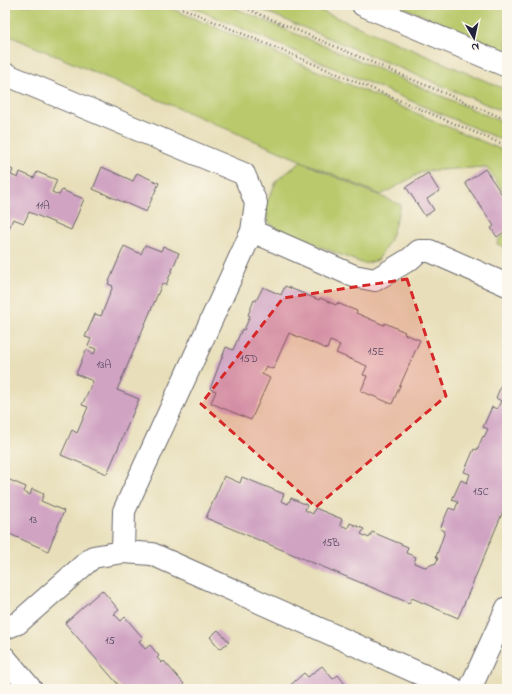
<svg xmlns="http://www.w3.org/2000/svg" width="512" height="694" viewBox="0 0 512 694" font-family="'Indie Flower',sans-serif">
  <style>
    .green { fill: #bac96c; stroke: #6e7654 }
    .building { fill: #d0a3c2 }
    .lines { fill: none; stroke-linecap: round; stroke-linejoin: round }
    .minor-casing { stroke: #676467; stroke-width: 24 }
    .secondary-casing { stroke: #676467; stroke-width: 24 }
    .path { stroke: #676467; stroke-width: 2.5; stroke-dasharray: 1 3; stroke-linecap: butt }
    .minor { stroke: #fff; stroke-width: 22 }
    .secondary { stroke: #fff; stroke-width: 22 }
    .marked { fill: #d62828; fill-opacity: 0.2; stroke: #d62828; stroke-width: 3; stroke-dasharray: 8 5; stroke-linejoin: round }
    .labels { text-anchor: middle; stroke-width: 3; stroke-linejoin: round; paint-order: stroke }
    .number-label { font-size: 11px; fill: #4e425d }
  </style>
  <rect width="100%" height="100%" fill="#fbf7ec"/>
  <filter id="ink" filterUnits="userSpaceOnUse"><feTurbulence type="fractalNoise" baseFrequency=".025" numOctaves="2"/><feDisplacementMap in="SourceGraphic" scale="8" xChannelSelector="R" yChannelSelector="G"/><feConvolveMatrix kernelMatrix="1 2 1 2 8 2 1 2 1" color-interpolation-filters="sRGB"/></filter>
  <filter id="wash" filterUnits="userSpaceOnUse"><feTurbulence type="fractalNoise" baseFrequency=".012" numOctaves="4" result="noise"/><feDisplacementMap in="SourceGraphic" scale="16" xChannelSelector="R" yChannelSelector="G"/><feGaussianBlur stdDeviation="0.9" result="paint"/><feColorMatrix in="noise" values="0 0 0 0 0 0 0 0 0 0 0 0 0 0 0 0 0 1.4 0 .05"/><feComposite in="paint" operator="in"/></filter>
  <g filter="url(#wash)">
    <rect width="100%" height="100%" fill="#e8dfba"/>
    <!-- green -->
    <path class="green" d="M5,5h158l344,147v44l-21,-29 -62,4 -43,24 -376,-161z
      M187,5h41l279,119v18z
      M250,5h57l200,85v23z
      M398,5h109v46z
      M301,162l100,43 -11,35 -12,20 -14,4 -86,-34 -10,-8 -3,-16 12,-26z
      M507,234v14l-10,-4 2,-5z"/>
    <g id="blocks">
      <!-- building -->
      <path class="building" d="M5,166l8,4 -2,5 7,3 2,-6 14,6 3,-6 20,8 -5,12 7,3 3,-5 22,9 -13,31 -42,-18 -5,11 -11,-4 -8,19z
        M102,167l31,14 4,-8 22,10 -13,29 -53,-23z
        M485,169l22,33v28l-10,7 -6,-9 3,-2 -29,-43z
        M428,173l11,18 -12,8 7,11 -9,6 -19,-29z
        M145,245l16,6 2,-5 16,7 -13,32 -4,-1 -45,106 22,9 -32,75 -46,-19 11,-25 5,3 11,-26 -6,-2 11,-24 -17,-7 10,-24 8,4 2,-5 -8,-3 3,-7 -6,-2 10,-23 6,2 12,-30 -5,-2 16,-38 17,8z
        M285,286l34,14 1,-2 16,7 1,-2 20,8 -1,2 28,12 1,-2 20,9 -1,2 16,6 -28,64 -31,-13 6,-15 -4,-1 4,-9 -31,-13 4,-8 -10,-4 -3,8 -38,-16 -16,36 -7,-3 -4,8 8,4 -19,42 -40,-17 5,-12 -6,-2 16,-42 7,3 9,-21 2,1 6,-14 -2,-1 6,-15 2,1 7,-14 18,8z
        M504,378l3,1v123l-49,116 -46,-20 -3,5 -203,-85 18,-42 16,7 2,-6 42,17 -3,7 7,3 3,-6 16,7 -2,5 8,4 2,-6 27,11 -2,6 8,3 2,-5 14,6 -3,5 8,4 3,-6 36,15 -2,6 10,4 -2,6 11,4 11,-4 2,-5 -2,-1 9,-26 -5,-2 9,-21 6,2 3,-8 -6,-2 9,-20 6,3 3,-9 -6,-2 10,-23 3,1 6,-14 1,1 4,-8 -5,-2 9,-20 5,2 4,-8 -5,-3z
        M5,478l21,9 -2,5 6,3 2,-6 12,5 -3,7 23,10 -16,40 -43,-19z
        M102,590l17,20 -5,4 7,7 4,-4 18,21 -4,3 6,8 5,-4 9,11 -2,2 5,5 2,-2 20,23 -4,4 1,1h-59l-57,-66z
        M218,630l11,12 -9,7 -10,-12z
        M322,666l11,13 5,-4 11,14h-63l18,-16 4,4z"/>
    </g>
  </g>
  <g filter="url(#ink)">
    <use href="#blocks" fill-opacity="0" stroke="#676467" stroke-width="1"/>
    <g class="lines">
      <defs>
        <path id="minor" d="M5,74l239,100 12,29 -4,28 -128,280 -1,41
          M252,231l102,45 21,4 35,-21 9,-8h11l77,34
          M5,628l13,-5 75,-66 30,-5 29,2 302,135
          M5,658l26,31
          M470,689l37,-81"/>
        <path id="secondary" d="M363,5l144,61"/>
      </defs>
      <!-- minor casing -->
      <use href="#minor" class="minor-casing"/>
      <!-- secondary casing -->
      <use href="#secondary" class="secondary-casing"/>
      <!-- path -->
      <path class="path" d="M175,5l332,141
        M238,5l269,115"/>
      <!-- minor -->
      <use href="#minor" class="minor"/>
      <!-- secondary -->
      <use href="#secondary" class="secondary"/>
    </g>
  </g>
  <!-- marked area -->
  <path class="marked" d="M407,279l39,117 -130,111 -115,-103 82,-106z"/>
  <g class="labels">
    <!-- number labels -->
    <g class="number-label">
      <text x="43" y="209">11A</text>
      <text x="376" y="355">15E</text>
      <text x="249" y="362">15D</text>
      <text x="104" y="368">13A</text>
      <text x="481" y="495">15C</text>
      <text x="33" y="523">13</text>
      <text x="331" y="546">15B</text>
      <text x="110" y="644">15</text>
    </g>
  </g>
  <!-- margin -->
  <rect width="512" height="694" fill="none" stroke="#fbf7ec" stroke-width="20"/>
  <!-- north arrow -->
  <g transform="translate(474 38) rotate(171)" stroke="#fbf7ec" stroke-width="3" paint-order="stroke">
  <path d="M0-3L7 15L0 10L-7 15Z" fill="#22223b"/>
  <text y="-6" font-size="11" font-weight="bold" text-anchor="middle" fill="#22223b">N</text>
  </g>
</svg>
